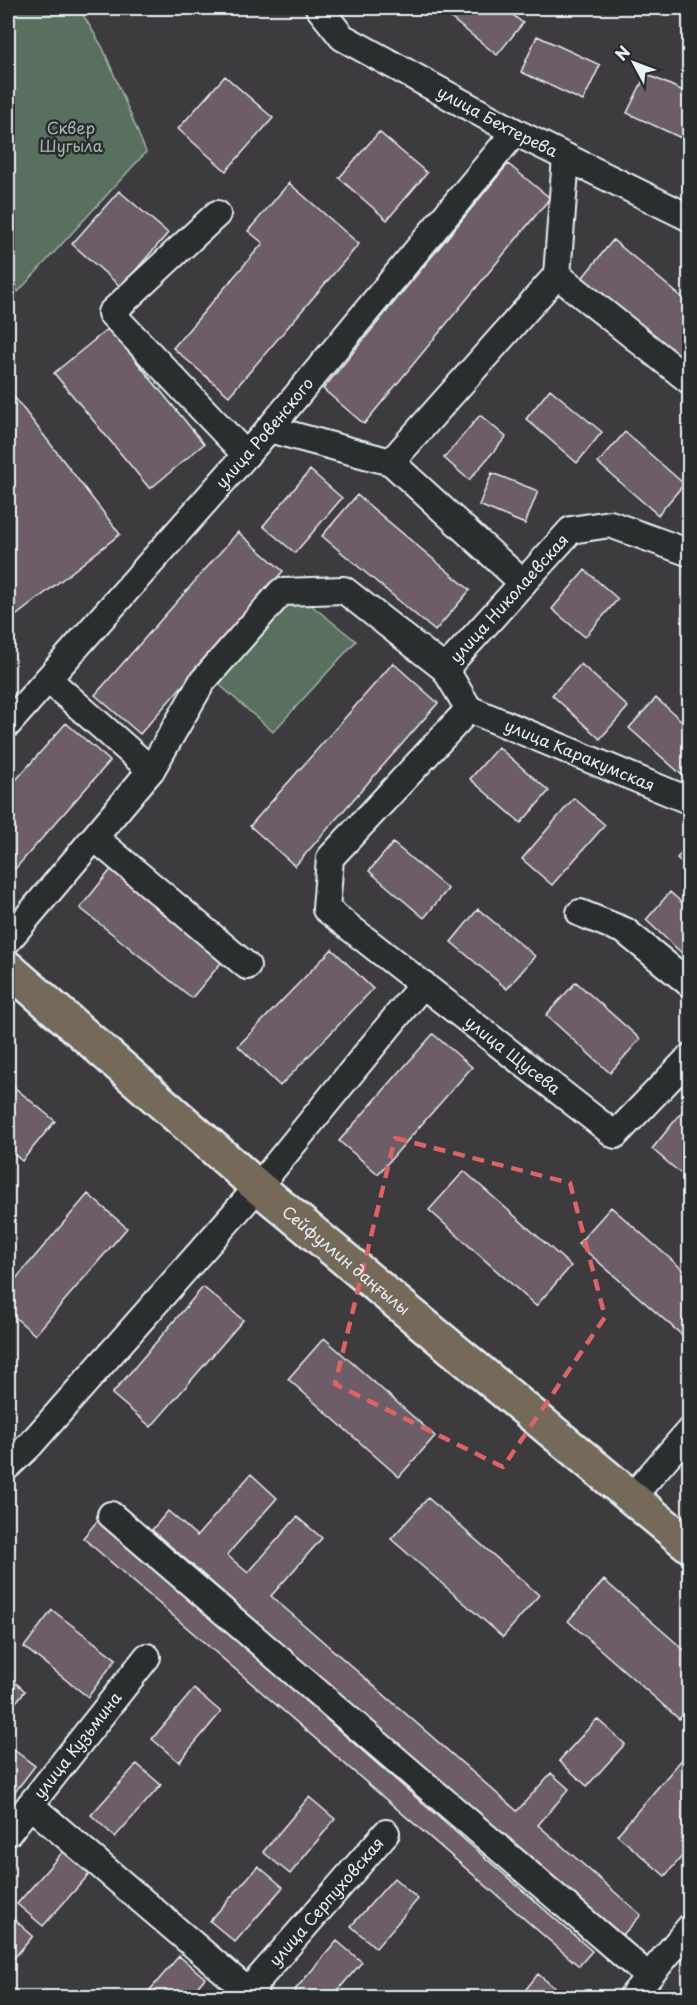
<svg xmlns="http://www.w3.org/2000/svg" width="697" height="2005" viewBox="0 0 697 2005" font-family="'Playpen Sans',sans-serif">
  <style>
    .green { fill: #58705d; stroke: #a0b0aa; stroke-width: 1.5 }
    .building { fill: #6c5d68; stroke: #e8f1f8; stroke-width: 1.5 }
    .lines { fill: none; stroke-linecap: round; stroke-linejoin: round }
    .minor-casing { stroke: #e8f1f8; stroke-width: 30 }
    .major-casing { stroke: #e8f1f8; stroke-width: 38 }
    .minor { stroke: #2a2d2e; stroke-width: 26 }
    .major { stroke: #746a5a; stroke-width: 33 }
    .marked { fill: none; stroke: #db6466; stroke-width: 4.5; stroke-dasharray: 12 8; stroke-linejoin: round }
    .labels { text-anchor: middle; stroke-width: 5; stroke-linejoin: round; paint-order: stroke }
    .street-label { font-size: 16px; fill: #e8f1f8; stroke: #2a2d2e }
    .park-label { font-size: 16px; fill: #a7b7b2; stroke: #2a2d2e }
  </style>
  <rect width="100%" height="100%" fill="#3e3b3f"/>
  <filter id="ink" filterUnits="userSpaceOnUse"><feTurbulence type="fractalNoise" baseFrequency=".0167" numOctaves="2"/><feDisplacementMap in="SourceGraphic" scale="12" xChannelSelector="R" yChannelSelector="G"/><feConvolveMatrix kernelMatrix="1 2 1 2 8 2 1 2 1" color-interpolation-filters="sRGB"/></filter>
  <g filter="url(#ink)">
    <!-- green -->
    <path class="green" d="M8,8h71l24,40 43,104 -128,140 -10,-22z
      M301,597l55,44 -83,91 -60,-53 71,-81z"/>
    <!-- building -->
    <path class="building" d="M438,8h66l19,15 -26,32z
      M537,36l63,29 -17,36 -62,-29z
      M646,74l44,20v48l-63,-29z
      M225,76l48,42 -47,53 -48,-42z
      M379,132l48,41 -40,47 -48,-42z
      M508,164l42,34 -186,226 -41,-35z
      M289,183l70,61 -130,152 -56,-48 90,-105 -15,-12z
      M119,191l49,42 -47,54 -49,-43z
      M613,240l77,64v71l-111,-93z
      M109,328l95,116 -54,45 -96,-116z
      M8,389l112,145 -112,88z
      M8,389l112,145 -112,88z
      M550,389l52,43 -25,31 -51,-44z
      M480,415l26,22 -37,43 -25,-22z
      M625,432l59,52 -26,31 -60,-52z
      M310,470l32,28 -47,55 -32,-27z
      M492,473l46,18 -13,33 -46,-19z
      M357,495l113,95 -35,41 -113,-95z
      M238,532l45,39 -143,163 -45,-39z
      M585,570l33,29 -33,38 -33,-28z
      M393,663l45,40 -143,163 -45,-40z
      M581,664l47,43 -28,32 -48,-44z
      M656,698l34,30v39l-8,8 -53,-47z
      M66,723l44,38 -95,108 -7,-7v-73z
      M498,747l51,44 -28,32 -51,-44z
      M574,798l31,27 -53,60 -30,-26z
      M393,843l55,46 -24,29 -55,-47z
      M690,844v26l-13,-12z
      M113,867l112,91 -33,40 -112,-90z
      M670,892l20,18v40l-5,6 -39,-36z
      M478,909l57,47 -28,33 -56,-47z
      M332,949l41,40 -93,97 -42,-40z
      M576,982l64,57 -30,34 -64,-58z
      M433,1034l39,33 -94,107 -39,-33z
      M8,1082l47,39 -33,40 -14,-12z
      M689,1103l1,69 -5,5 -33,-28z
      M464,1171l107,95 -35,40 -107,-96z
      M88,1194l39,34 -92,107 -27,-24v-23z
      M611,1207l79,69v66l-112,-98z
      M203,1287l40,33 -92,107 -39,-33z
      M324,1338l111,98 -36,41 -111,-98z
      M251,1474l26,24 -50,57 21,18 49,-56 25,21 -51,58 246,215 34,-38 18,16 -31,36 103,90 -21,23 -468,-408 16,-19 29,25z
      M428,1498l111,97 -36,42 -112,-98z
      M98,1520l494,431 -13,15 -496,-428z
      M604,1580l86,75v52l-11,12 -111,-98z
      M52,1610l64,49 -28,38 -64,-50z
      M8,1676l17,15 -17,21z
      M194,1689l27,23 -42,50 -27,-23z
      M597,1719l28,25 -38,42 -28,-25z
      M10,1747l25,19 -27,35v-51z
      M690,1750v97l-25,29 -48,-41z
      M137,1764l24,21 -46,52 -24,-22z
      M309,1797l26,22 -45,55 -27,-22z
      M67,1847l26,23 -50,56 -26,-22z
      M258,1866l25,21 -48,55 -25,-21z
      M394,1878l24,21 -42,49 -25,-22z
      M8,1914l25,22 -25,29z
      M337,1941l25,21 -31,36h-29l-8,-7z
      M179,1956l26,22 -17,20h-45z
      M538,1974l25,21 -2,3h-42z"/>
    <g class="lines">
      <defs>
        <g id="minor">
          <path id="s1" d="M319,8l23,29 173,95 175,86"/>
          <path d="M566,157l-9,118 133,106"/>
          <path d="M217,214l-106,99 135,142"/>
          <path d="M269,429l122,33 166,-187"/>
          <path d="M391,462l132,121"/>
          <path d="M48,679l103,91"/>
          <path id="s2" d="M469,709l-139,149 -4,51 289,226 75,-78"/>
          <path id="s3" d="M469,709l-24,-40 126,-139 39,-6 80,29"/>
          <path id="s4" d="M469,709l221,92"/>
          <path id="s5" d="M8,724l261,-295 246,-297"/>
          <path d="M95,838l152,128"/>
          <path d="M580,913l45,18 65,53"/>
          <path d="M8,940l143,-170 51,-88 79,-90 63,-2 101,79"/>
          <path d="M8,1466l22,-21 228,-258 165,-203"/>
          <path d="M632,1497l58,-67"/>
          <path d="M111,1515l537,461"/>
          <path d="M30,1805l226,193"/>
          <path id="s6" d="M8,1833l139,-176"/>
          <path id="s7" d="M242,1998l144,-165"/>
          <path d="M631,1998l59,-71"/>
        </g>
        <g id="major">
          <path id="s8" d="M8,968l250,219 432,359"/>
        </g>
      </defs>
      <!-- minor casing -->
      <use href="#minor" class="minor-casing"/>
      <!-- major casing -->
      <use href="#major" class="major-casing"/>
      <!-- minor -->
      <use href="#minor" class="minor"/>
      <!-- major -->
      <use href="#major" class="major"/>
    </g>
  </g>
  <!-- marked area -->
  <path class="marked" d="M395,1138l175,45 35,134 -102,150 -168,-83z"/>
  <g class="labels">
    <!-- street labels -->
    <g class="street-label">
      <text dy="6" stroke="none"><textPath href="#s1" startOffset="214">улица Бехтерева</textPath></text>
      <text dy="6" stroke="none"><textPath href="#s5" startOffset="388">улица Ровенского</textPath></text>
      <text dy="6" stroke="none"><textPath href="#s3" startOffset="142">улица Николаевская</textPath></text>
      <text dy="6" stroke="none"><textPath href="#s4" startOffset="120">улица Каракумская</textPath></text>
      <text dy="6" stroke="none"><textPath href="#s2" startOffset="492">улица Щусева</textPath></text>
      <text dy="6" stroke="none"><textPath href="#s8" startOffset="447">Сейфуллин даңғылы</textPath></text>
      <text dy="6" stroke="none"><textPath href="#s6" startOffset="112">улица Кузьмина</textPath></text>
      <text dy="6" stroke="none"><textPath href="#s7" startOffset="128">улица Серпуховская</textPath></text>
    </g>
    <!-- park labels -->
    <g class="park-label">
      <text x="71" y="134">Сквер<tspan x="71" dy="18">Шугыла</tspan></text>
    </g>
  </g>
  <!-- margin -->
  <rect width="697" height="2005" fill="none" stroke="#2a2d2e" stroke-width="30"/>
  <rect x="15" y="15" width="667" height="1975" fill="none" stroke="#e8f1f8" stroke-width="2" filter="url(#ink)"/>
  <!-- north arrow -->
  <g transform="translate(634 63) rotate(311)" stroke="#2a2d2e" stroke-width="4.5" paint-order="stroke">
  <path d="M0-4.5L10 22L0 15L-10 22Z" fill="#e8f1f8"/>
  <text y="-9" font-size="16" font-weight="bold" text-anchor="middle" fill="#e8f1f8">N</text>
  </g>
</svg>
